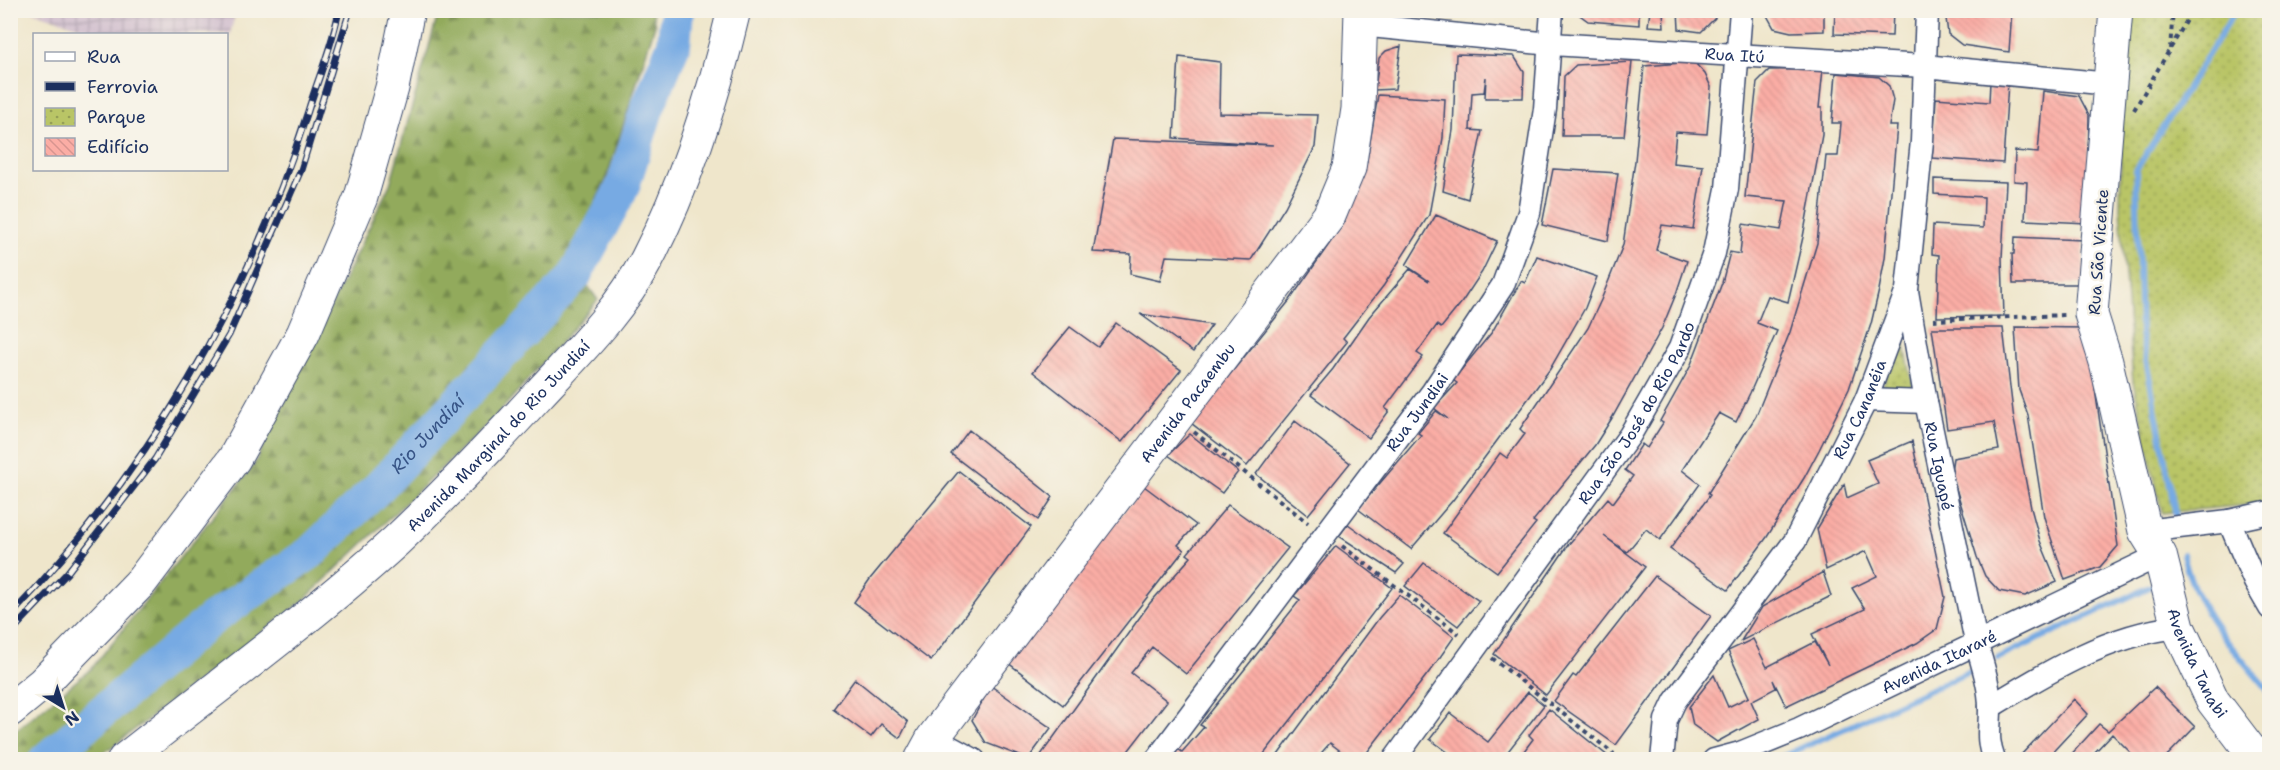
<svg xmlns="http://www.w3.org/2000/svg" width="2280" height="770" viewBox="0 0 2280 770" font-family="'Shantell Sans',sans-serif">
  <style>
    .industrial { fill: url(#industrial-grid) }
    .forest { fill: url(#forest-firs); stroke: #566c5c; stroke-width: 1.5 }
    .park { fill: url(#park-dots); stroke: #6a7a62; stroke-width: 1.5 }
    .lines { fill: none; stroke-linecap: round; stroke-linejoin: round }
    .stream { stroke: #77aae3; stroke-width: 6 }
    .river { stroke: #77aae3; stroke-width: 34 }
    .building { fill: url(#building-back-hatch) }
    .street-casing { stroke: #3b4a6e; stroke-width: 25 }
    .secondary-casing { stroke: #3b4a6e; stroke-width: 35 }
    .primary-casing { stroke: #3b4a6e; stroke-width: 35 }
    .path { stroke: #3b4a6e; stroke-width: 4; stroke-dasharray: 4.5 4.5; stroke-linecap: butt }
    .street { stroke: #fff; stroke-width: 22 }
    .secondary { stroke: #fff; stroke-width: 33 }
    .primary { stroke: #fff; stroke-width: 33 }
    .rail-casing { stroke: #1b2f5e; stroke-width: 7 }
    .rail { stroke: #f7f3e8; stroke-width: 4.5; stroke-dasharray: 14; stroke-linecap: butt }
    .labels { text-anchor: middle; stroke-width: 5; stroke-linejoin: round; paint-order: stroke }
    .street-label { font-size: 16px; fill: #1b2f5e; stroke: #f7f3e8 }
    .water-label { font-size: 18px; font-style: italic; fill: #375486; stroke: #f7f3e8 }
  </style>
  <defs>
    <pattern id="industrial-grid" width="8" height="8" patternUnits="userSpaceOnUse" patternTransform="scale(1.5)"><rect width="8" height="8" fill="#d0bdcd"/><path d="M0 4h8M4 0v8" fill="none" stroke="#a89aaa"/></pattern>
    <pattern id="forest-firs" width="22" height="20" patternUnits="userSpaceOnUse" patternTransform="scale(1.5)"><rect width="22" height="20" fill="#92aa5b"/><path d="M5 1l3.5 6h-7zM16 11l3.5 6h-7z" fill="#768b4e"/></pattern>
    <pattern id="park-dots" width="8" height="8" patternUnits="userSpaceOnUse" patternTransform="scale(1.5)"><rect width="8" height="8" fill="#b9c566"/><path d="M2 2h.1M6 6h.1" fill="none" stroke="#96a057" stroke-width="1.8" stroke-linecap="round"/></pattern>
    <pattern id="building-back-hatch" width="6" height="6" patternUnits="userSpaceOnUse" patternTransform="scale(1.5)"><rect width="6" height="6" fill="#fbada5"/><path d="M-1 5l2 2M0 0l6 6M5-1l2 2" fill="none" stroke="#d79590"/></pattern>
  </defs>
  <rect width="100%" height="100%" fill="#f7f3e8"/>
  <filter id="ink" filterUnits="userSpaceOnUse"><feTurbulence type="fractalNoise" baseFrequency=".0167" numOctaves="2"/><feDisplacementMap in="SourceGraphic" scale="12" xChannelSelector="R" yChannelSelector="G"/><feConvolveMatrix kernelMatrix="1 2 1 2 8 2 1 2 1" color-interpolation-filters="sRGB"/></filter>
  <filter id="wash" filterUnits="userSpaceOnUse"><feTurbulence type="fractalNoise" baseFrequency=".008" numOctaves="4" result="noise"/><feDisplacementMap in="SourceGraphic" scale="24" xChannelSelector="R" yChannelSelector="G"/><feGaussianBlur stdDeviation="1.35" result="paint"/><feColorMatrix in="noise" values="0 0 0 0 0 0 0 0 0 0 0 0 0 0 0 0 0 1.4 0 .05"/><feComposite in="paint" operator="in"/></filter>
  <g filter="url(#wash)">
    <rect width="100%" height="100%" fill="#efe6cb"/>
    <!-- industrial -->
    <path class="industrial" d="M31,11h205l-9,35 -1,-12h-124z"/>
    <!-- forest -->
    <path class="forest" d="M439,11h213l3,14 -49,155 -38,79 30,41 -101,115 -194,186 -207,158 -85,1v-26l81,-66 162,-203 136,-281z"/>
    <!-- park -->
    <path class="park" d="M2129,11h140v492l-107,10 -29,-131 -13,-173 2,-118z
      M1902,333l12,57 -32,-2z"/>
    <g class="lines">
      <!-- stream -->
      <path class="stream" d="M2177,522l-36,-188 -5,-164 100,-160
        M2183,554c12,57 51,95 87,139
        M1998,658l158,-74
        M1775,760l194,-88"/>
      <!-- river -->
      <path class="river" id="s1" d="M45,760l168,-142 97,-65 69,-66 195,-210 49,-91 24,-77 27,-65 3,-34"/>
    </g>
    <g id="blocks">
      <!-- building -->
      <path class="building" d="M1483,10h46l-6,5z
        M1573,10h66v15l-51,-4z
        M1650,10h13l1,17 -16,-1z
        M1678,10h36l1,8 -14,14 -22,-3z
        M1764,10h60v21l-33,1 -17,-4z
        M1835,10h58l-1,26 -58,-2z
        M1945,10h67l-3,42 -47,-7 -14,-11z
        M1401,46l-6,43 -20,1 4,-32 7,-7z
        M1456,54l58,2 10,16 -1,26h-38l1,-21 -2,15 -12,1 -2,37 12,1 -14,68 -25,-8 10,-61z
        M1179,57l41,5 -1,51 99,2 -3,32 -30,60 -34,53 -85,-4 -6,25 -30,-7 1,-20 -38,-2 20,-113 160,6 -99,-7z
        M1632,62l-8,74h-62l2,-60 12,-11z
        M1694,62l11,12 6,13 -4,47 -31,-2 -3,31 30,3 -10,63 -31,-4 -6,25 31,11 -11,33 -14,34 -50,90 -17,27 -62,76 3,2 -39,49 -54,-39 57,-80 7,5 18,-24 -5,-5 68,-101 13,-28 22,-55 12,-84 9,-95z
        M1823,69l-4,39h3v27l-19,102 -15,65 -20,-6 -11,27 20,8 -27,62 -14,29 -17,-9 -37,57 18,14 -40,56 -14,-11 -19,23 -23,-16 41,31 -99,128 -52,-41 74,-109 40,-47 5,5 20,-27 -8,-6 17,-26 5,4 16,-25 -3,-2 30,-54 32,-84 8,-31 10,2 3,-30 38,6 6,-29 -42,-4 12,-115 12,-12z
        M1836,73l43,4 10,9 4,14 -4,26h8l-12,132 -6,32 -8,34 -22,65 -30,61 -15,28 -37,59 -39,53 -58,-41 40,-54 -2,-2 48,-77 34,-84 27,-89 9,-87h12l3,-33h-9z
        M1990,82h18l-5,81 -71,-5 4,-60 53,4z
        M2043,91l36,5 10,19 -2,108 -62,-3 2,-38 -13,-1 1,-30 23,2z
        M1378,95l67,4 -2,39 -14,77 -45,70 -41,53 4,4 -100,124 -56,-43 99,-123 54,-77 22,-57z
        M1553,169l65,4 -10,68 -66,-16z
        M1934,179l72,3 -4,76 2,58 -67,1 2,-62 -7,-1 1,-29 50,3 1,-31 -50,-3z
        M1436,215l61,26 -15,31 -20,30 -21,26 -4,-3 -20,28 6,4 -38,51 4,3 -20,27 -58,-43 22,-26 36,-52 41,-48 19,12 -23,-16z
        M2015,237l68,3 1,44h-71l-1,-30h2z
        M1537,256l60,21 -12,31 -35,61 -19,26 -78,105 -42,49 -53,-40 63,-74 -3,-2 18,-22 12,8 -14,-11 23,-25 -4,-3 39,-48 29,-51 4,2z
        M1140,314l72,11 -19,27z
        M1116,323l65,47 -59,72 -89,-70 37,-45 28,20z
        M2015,327l71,1 32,218 -18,21 -35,13 -21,-63 -16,-102 -9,-25z
        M1932,328h71l11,92 17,88 9,33 17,41 -32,14 -26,-5 -14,-15 -8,-19 -26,-85 2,-14 46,-8 -5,-28 -47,7z
        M1295,421l55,42 -42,52 -52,-41z
        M969,430l84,67 -15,23 -87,-66z
        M1190,434l48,38 -16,21 -54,-38z
        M1912,441l33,156 -8,32 -20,14 -131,63 -13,-26 3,8 -25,13 8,18 -42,23 -24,-17 -4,-18 25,-32 14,32 21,-10 -21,-46 25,-12 14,28 48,-25 13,23 -16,-31 53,-25 -13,-21 25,-12 -11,-25 -40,19 -9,-41 27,-45 3,14 31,-14 -11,-24z
        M959,471l72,56 -100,134 -77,-59 16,-23z
        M1144,486l52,39 -18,20 6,5 -121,155 -56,-43z
        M1228,505l60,43 -102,126 -34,-27 -21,26 36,28 -45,58h-37l-5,-4 -3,4h-39l112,-156 41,-46 -4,-3z
        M1348,524l56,40 -8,9 -57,-37z
        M1336,546l56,42 -98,128 -34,43h-88l6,-10 4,3 22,-25 -4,-2 100,-125 -6,-4z
        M1424,563l55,38 -21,25 -53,-40z
        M1823,572l8,24 -90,45 21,-34z
        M1655,576l56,40 -95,129 -62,-44 19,-26 3,2z
        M1399,595l55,42 -18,26 -74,96h-11l-21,-16 -14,16h-41l104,-141z
        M855,679l53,43 -8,16 -19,-14 -10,13 -38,-28z
        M991,686l60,42 -23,31 -42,-16 -14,-23z
        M2155,687l40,40 -31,32h-39l6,-6 -19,-19 -17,18 8,7h-36l32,-35 9,7z
        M1528,692l16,13 -42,54h-45l-27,-20 20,-26 38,29z
        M2074,699l14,15 -42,45h-22l-4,-3z
        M1549,709l60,48 -3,2h-88l15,-20 -4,-4z"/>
    </g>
  </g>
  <g filter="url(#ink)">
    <use href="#blocks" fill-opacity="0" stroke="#3b4a6e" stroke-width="1.5"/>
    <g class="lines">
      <defs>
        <g id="street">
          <path id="s2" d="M1360,25l191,19 373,22 186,18"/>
          <path id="s3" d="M1907,291l19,111 50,240c6,21 14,44 14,66 0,22 -4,30 4,52"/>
          <path d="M1866,400l60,2"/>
          <path d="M2229,521l26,61 15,26"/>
          <path d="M2145,531l84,-10 41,-9"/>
          <path d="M1990,707c57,-35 120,-73 188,-80"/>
          <path d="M933,738l41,22"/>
          <path id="s4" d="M1156,760l277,-369 70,-106 26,-72 16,-104 7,-99"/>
          <path id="s5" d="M1394,760l236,-325 50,-87 34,-95 13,-64 14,-179"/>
          <path id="s6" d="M1662,760l4,-40 9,-19 120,-160 71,-141 41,-110 15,-149 5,-131"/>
          <path id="s7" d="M1714,760l26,-7 59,-24 361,-174"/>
        </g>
        <g id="secondary">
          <path id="s8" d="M2116,10l-25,304 15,48 39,169 15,24 18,72 35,74 45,59"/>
          <path id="s9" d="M921,760l12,-22 396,-522 20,-48 9,-59 3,-99"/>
        </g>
        <g id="primary">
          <path d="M10,710l33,-27 98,-101 93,-123 69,-125 58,-137 31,-109 16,-78"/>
          <path id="s10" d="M124,760c91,-72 186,-141 272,-219 50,-47 96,-96 142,-146 40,-43 82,-84 109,-136 40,-77 67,-164 87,-249"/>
        </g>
      </defs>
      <!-- street casing -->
      <use href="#street" class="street-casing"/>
      <!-- secondary casing -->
      <use href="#secondary" class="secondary-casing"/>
      <!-- primary casing -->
      <use href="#primary" class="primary-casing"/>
      <!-- path -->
      <path class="path" d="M2170,49l3,-39
        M2134,110l59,-100
        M1933,320l133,-5
        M1194,432l114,91
        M1342,546l117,88
        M1492,658l122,96"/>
      <!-- street -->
      <use href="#street" class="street"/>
      <!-- secondary -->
      <use href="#secondary" class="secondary"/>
      <!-- primary -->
      <use href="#primary" class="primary"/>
      <defs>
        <path id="rail" d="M10,616c138,-144 238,-316 298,-505 10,-33 25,-67 31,-101
          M10,633l57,-60 88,-114 74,-124 72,-165 49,-160"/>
      </defs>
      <!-- rail casing -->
      <use href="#rail" class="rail-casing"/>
      <!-- rail -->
      <use href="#rail" class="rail"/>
    </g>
  </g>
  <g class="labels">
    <!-- street labels -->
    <g class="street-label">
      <text dy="6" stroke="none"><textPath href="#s2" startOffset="376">Rua Itú</textPath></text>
      <text transform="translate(2098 252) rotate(-86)" y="6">Rua São Vicente</text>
      <text dy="6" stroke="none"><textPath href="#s9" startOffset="446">Avenida Pacaembu</textPath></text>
      <text dy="6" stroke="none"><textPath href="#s6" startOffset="408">Rua Cananéia</textPath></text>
      <text dy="6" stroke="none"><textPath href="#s4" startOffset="435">Rua Jundiai</textPath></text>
      <text dy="6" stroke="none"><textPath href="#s5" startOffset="424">Rua São José do Rio Pardo</textPath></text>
      <text dy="6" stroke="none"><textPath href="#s10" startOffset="496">Avenida Marginal do Rio Jundiaí</textPath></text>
      <text dy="6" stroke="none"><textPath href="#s3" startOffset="178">Rua Iguapé</textPath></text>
      <text dy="6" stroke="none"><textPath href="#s7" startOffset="246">Avenida Itararé</textPath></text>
      <text dy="6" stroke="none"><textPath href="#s8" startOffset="672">Avenida Tanabi</textPath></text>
    </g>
    <!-- water labels -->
    <g class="water-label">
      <text dy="6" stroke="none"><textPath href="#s1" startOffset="504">Rio Jundiaí</textPath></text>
    </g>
  </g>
  <!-- margin -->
  <rect width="2280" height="770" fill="none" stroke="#f7f3e8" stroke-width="36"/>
  <!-- legend -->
  <rect x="33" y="33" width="195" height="138" fill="#f7f3e8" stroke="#9fa5b1" stroke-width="1.5"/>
  <rect x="45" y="52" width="30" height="9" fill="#ffffff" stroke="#9fa5b1" stroke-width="1.5"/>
  <text x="87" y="63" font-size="18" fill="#1b2f5e">Rua</text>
  <rect x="45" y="82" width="30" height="9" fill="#1b2f5e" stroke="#9fa5b1" stroke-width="1.5"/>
  <text x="87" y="93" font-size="18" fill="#1b2f5e">Ferrovia</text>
  <rect x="45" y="108" width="30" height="18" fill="url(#park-dots)" stroke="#9fa5b1" stroke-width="1.5"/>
  <text x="87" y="123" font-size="18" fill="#1b2f5e">Parque</text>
  <rect x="45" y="138" width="30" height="18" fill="url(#building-back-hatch)" stroke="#9fa5b1" stroke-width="1.5"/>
  <text x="87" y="153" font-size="18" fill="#1b2f5e">Edifício</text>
  <!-- north arrow -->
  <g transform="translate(63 707) rotate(142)" stroke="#f7f3e8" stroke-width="4.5" paint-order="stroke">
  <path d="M0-4.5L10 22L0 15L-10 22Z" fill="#1b2f5e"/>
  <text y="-9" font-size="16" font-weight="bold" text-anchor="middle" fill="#1b2f5e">N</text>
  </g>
</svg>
